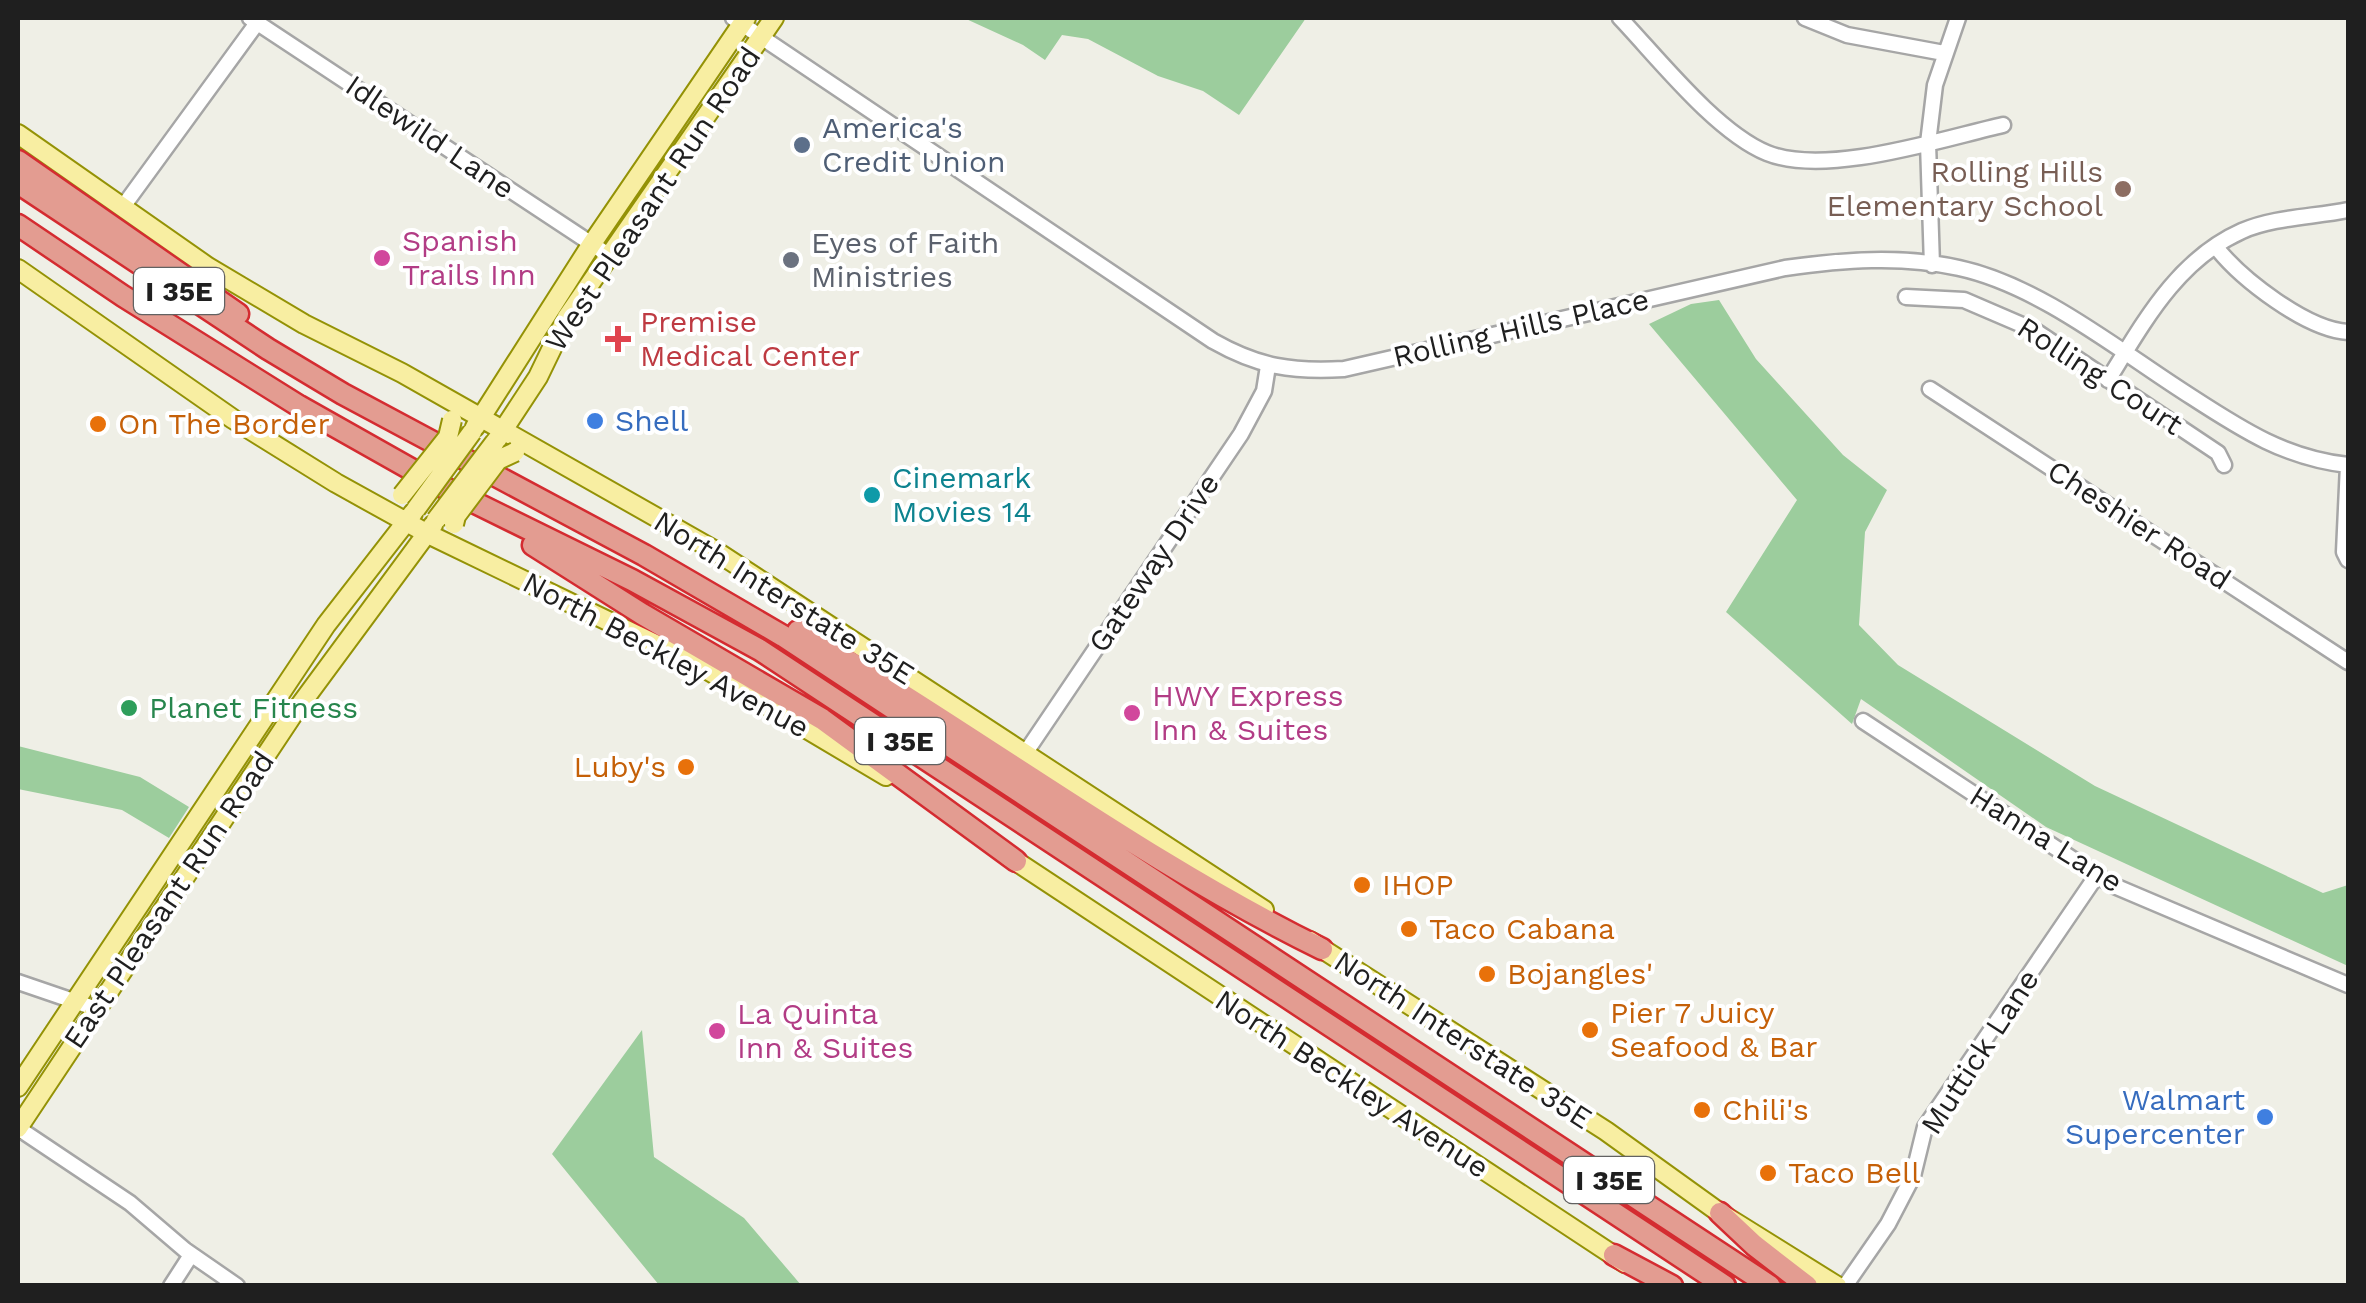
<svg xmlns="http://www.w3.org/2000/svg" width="2366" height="1303" viewBox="0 0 2366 1303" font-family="'Work Sans',sans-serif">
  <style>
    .forest { fill: #9ccd9d }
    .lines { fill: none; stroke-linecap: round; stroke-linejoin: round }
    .minor-casing { stroke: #a6a6a6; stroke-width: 19 }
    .major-casing { stroke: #949206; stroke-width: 22 }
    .highway-casing { stroke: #d42c31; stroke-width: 25 }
    .minor { stroke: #fff; stroke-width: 14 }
    .major { stroke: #f8eea2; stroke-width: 18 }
    .highway { stroke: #e39c91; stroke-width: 20 }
    .major-bridge-casing { stroke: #949206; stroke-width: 22; stroke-linecap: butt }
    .major-bridge { stroke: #f8eea2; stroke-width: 18 }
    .service-dot { fill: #5c6f8a; stroke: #fff; stroke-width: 4 }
    .education-dot { fill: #8d6e63; stroke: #fff; stroke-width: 4 }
    .hotel-dot { fill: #d1479c; stroke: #fff; stroke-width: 4 }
    .worship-dot { fill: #6b7280; stroke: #fff; stroke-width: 4 }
    .health-dot { fill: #e0444e; stroke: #fff; stroke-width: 4 }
    .shop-dot { fill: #3f7fe0; stroke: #fff; stroke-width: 4 }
    .food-dot { fill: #e8710a; stroke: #fff; stroke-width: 4 }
    .culture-dot { fill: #0f9aa8; stroke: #fff; stroke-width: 4 }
    .leisure-dot { fill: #2e9e5b; stroke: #fff; stroke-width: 4 }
    .labels { text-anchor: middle; stroke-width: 8; stroke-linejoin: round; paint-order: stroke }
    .shield { fill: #fff; stroke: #626262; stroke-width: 2.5 }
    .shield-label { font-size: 28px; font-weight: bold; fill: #1f1f1f }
    .service-label { font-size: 30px; fill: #4e5e75; stroke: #fff; text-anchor: start }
    .street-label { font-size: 30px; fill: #1f1f1f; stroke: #fff }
    .education-label { font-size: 30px; fill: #785e54; stroke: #fff; text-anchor: end }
    .hotel-label { font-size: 30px; fill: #b23c85; stroke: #fff; text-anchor: start }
    .worship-label { font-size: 30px; fill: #5b616d; stroke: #fff; text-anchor: start }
    .health-label { font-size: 30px; fill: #be3a42; stroke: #fff; text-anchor: start }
    .shop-label { font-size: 30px; fill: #366cbe; stroke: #fff; text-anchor: start }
    .food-label { font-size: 30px; fill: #c56008; stroke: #fff; text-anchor: start }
    .culture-label { font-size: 30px; fill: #0d838f; stroke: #fff; text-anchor: start }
    .leisure-label { font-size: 30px; fill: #27864d; stroke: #fff; text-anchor: start }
  </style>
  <rect width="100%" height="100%" fill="#efefe6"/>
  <!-- forest -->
  <path class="forest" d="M964,18h342l-67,97 -36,-24 -45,-15 -70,-37 -26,-4 -17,25 -22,-15z
    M1719,300l37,59 87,96 44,35 -22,42 -6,93 39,40 197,121 228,107 25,-8v81l-302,-139 -185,-128 -9,25 -126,-112 71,-112 -148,-176 42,-20z
    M18,746l122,31 49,30 -20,31 -47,-28 -104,-21z
    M642,1030l12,127 90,61 57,67h-142l-107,-131z"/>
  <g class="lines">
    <defs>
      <path id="minor" d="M250,18l360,238
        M733,18l480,323c46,26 79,31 131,28l441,-101c57,-8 116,-13 174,0 79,17 158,81 225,124 54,35 99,66 164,73
        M1620,18c38,40 96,114 147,135 59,24 174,-14 236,-28
        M1805,18l42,17 97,18
        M122,208l135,-185
        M2216,247c25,32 91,83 132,85
        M1932,265l-4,-122 7,-58 23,-67
        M1906,297l58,3 70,30 184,123 6,12
        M2108,380c36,-58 69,-120 134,-149 32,-14 72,-14 106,-21
        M1930,389l418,273
        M2348,465l-4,87 4,8
        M1863,721l249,164 236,100
        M1026,752l215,-318 23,-43 4,-25
        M18,982l79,27
        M18,1128l112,75 55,47 52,36
        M171,1286l20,-31
        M1845,1286l43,-62 25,-48 12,-49 172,-252"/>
      <path id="major" d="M18,134l190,133 96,57 98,49 312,177 550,360
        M18,269l215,150 103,64 92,51 271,131 187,111
        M475,427l116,-182 155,-227
        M496,441l42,-64 29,-60 207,-299
        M1008,856l617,407
        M1310,941l296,190 114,82 117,73
        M18,1087l308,-462 87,-112
        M18,1128l274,-412 141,-191"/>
      <path id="highway" d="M18,161l220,153
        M18,183l250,166 75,45 301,161 139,81 987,650
        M18,225l105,71 176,110 140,79 193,95 128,70 965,636
        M533,545l109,69 180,105 194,142
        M798,631c177,102 340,228 524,318
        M1720,1213l34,32 53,41
        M1614,1255l58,31"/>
    </defs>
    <!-- minor casing -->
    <use href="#minor" class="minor-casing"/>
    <!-- major casing -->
    <use href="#major" class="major-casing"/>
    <!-- highway casing -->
    <use href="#highway" class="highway-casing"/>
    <!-- minor -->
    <use href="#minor" class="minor"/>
    <!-- major -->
    <use href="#major" class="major"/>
    <!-- highway -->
    <use href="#highway" class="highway"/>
    <defs>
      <path id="major-bridge" d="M402,495l46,-58 4,-17
        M416,509l56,-77
        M436,520l59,-78
        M454,524l2,-8 42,-56 17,-8"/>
    </defs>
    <!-- major-bridge casing -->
    <use href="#major-bridge" class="major-bridge-casing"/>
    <!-- major-bridge -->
    <use href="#major-bridge" class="major-bridge"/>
  </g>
  <!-- markers -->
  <circle class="service-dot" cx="802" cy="145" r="10"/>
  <circle class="education-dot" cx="2123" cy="189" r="10"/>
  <g class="hotel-dot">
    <circle cx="382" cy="258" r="10"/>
    <circle cx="1132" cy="713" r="10"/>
    <circle cx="717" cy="1031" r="10"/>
  </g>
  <circle class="worship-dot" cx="791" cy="260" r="10"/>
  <path class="health-dot" d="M613 324h10v10h10v10h-10v10h-10v-10h-10v-10h10z"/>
  <g class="shop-dot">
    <circle cx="595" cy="421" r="10"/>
    <circle cx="2265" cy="1117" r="10"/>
  </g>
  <g class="food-dot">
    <circle cx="98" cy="424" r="10"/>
    <circle cx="686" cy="767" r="10"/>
    <circle cx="1362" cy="885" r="10"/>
    <circle cx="1409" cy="929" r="10"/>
    <circle cx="1487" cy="974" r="10"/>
    <circle cx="1590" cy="1030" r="10"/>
    <circle cx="1702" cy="1110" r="10"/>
    <circle cx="1768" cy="1173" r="10"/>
  </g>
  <circle class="culture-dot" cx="872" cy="495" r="10"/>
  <circle class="leisure-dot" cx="129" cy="708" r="10"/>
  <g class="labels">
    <!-- shield labels -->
    <g class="shield">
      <rect x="134" y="268" width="90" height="46" rx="8"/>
      <rect x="855" y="718" width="90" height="46" rx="8"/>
      <rect x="1564" y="1157" width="90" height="46" rx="8"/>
    </g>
    <g class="shield-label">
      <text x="179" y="301">I 35E</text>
      <text x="900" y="751">I 35E</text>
      <text x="1609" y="1190">I 35E</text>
    </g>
    <!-- service labels -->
    <g class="service-label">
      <text x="822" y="138">America's<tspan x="822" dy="34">Credit Union</tspan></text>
    </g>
    <!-- street labels -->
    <g class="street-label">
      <text transform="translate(430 137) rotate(34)" y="10">Idlewild Lane</text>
      <text transform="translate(653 199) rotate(-56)" y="10">West Pleasant Run Road</text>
      <text transform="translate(1521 328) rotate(-13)" y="10">Rolling Hills Place</text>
      <text transform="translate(2100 376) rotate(33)" y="10">Rolling Court</text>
      <text transform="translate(2139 525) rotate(33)" y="10">Cheshier Road</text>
      <text transform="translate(1154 563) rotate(-56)" y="10">Gateway Drive</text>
      <text transform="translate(784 598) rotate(32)" y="10">North Interstate 35E</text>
      <text transform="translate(666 655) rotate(28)" y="10">North Beckley Avenue</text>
      <text transform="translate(2046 839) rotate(32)" y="10">Hanna Lane</text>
      <text transform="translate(169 900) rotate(-56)" y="10">East Pleasant Run Road</text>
      <text transform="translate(1463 1040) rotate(33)" y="10">North Interstate 35E</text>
      <text transform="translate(1980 1052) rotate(-57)" y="10">Muttick Lane</text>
      <text transform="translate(1352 1084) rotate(33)" y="10">North Beckley Avenue</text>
    </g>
    <!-- education labels -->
    <g class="education-label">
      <text x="2103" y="182">Rolling Hills<tspan x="2103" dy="34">Elementary School</tspan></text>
    </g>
    <!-- hotel labels -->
    <g class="hotel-label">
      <text x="402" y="251">Spanish<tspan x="402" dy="34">Trails Inn</tspan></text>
      <text x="1152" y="706">HWY Express<tspan x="1152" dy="34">Inn &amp; Suites</tspan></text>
      <text x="737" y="1024">La Quinta<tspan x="737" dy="34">Inn &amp; Suites</tspan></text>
    </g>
    <!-- worship labels -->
    <g class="worship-label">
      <text x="811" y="253">Eyes of Faith<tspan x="811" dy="34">Ministries</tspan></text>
    </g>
    <!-- health labels -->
    <g class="health-label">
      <text x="640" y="332">Premise<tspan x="640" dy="34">Medical Center</tspan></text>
    </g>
    <!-- shop labels -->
    <g class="shop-label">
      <text x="615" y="431">Shell</text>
      <text x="2245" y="1110" text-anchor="end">Walmart<tspan x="2245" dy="34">Supercenter</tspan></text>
    </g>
    <!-- food labels -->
    <g class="food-label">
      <text x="118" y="434">On The Border</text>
      <text x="666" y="777" text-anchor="end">Luby's</text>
      <text x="1382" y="895">IHOP</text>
      <text x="1429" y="939">Taco Cabana</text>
      <text x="1507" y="984">Bojangles'</text>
      <text x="1610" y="1023">Pier 7 Juicy<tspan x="1610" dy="34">Seafood &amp; Bar</tspan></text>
      <text x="1722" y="1120">Chili's</text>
      <text x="1788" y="1183">Taco Bell</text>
    </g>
    <!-- culture labels -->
    <g class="culture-label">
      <text x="892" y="488">Cinemark<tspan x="892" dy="34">Movies 14</tspan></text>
    </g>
    <!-- leisure labels -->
    <g class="leisure-label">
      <text x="149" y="718">Planet Fitness</text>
    </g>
  </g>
  <!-- border -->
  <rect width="2366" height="1303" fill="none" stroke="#1f1f1f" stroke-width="40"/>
</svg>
